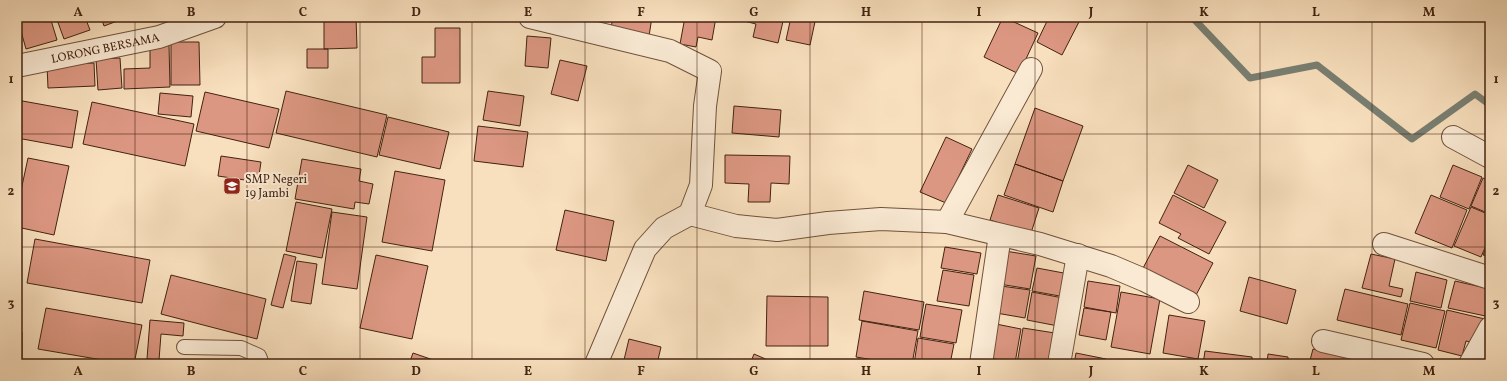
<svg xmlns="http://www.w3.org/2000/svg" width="1507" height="381" viewBox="0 0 1507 381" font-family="Vollkorn,serif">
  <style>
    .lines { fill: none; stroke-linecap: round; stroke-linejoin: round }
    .stream { stroke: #797f72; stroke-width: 7 }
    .building { fill: #dc9782; stroke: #432310 }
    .lane-casing { stroke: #70523b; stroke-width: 16 }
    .street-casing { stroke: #70523b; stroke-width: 24 }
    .lane { stroke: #faead4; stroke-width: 14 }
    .street { stroke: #faead4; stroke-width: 22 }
    .grid { fill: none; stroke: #432310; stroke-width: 1; stroke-opacity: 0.55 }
    .labels { text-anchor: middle; stroke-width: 4; stroke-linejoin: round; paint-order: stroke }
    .street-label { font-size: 12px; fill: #432310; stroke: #faead4 }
    .poi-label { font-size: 12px; fill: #432310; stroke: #faead4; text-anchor: start }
    .neatline { fill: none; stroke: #432310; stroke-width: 1.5 }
    .grid-label { font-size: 13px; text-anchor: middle; font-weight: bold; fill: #432310 }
  </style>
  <rect width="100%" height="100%" fill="#f8dfbd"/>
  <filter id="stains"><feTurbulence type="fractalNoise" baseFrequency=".005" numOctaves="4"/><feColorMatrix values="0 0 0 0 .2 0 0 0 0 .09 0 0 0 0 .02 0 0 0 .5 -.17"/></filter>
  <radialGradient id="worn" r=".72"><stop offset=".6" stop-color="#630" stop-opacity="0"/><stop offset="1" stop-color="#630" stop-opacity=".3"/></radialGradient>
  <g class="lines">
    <!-- stream -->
    <path class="stream" d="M1192,17l58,61 67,-13 95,74 63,-45 15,11"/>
  </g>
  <!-- building -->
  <path class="building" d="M17,17h33l7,23 -31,9z
    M56,17h29l5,13 -26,9z
    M101,17h27l-24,9z
    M169,17h27l-23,10z
    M324,17h32l1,31 -33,1z
    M613,17h39l-3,19 -38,-8z
    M685,17h31l-4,23 -14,-3 -2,10 -16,-3z
    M732,17h52l-6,26 -25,-6 3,-13 -24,-6z
    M791,17h25l-6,28 -24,-5z
    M1003,17l35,16 -19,41 -35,-17z
    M1049,17h29l3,1 -19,37 -25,-13z
    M435,28h25v55h-38v-26h13z
    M527,36l24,2 -3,30 -23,-2z
    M171,42h28l1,43h-29z
    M150,45h19l1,42 -46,2v-20l26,-1z
    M307,49h21v19h-21z
    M120,58l2,30 -24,2 -2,-31z
    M560,60l27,6 -9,35 -27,-7z
    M94,63l1,23 -47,2 -1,-23z
    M286,91l101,24 -10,42 -101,-24z
    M488,91l36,5 -4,30 -37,-6z
    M205,92l74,17 -10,39 -73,-17z
    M160,93l33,3 -2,21 -33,-3z
    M17,100l61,11 -6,37 -55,-10z
    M92,102l102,22 -9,42 -102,-22z
    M734,106l47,4 -2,27 -47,-4z
    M1035,108l48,18 -20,55 -48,-17z
    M388,117l61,15 -9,37 -61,-14z
    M478,126l50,6 -5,35 -49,-6z
    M946,137l26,12 -26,54 -26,-11z
    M725,155l65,1 -1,28 -18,-1 -1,19h-22l1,-18 -24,-1z
    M221,156l40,6 -3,20 -40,-6z
    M28,158l41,8 -15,69 -37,-8v-18z
    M302,159l59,10 -2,12 14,3 -4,20 -14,-2 -1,7 -59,-10z
    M1015,164l48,17 -10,31 -49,-17z
    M1188,165l30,15 -14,28 -30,-15z
    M1453,165l29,12 -13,32 -29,-12z
    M395,171l50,9 -13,71 -50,-9z
    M1483,178l7,3v33l-19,-8z
    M998,195l41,13 -8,25 -41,-13z
    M1173,195l53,27 -17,32 -31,-16 3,-4 -22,-11z
    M1431,195l36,15 -15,38 -37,-15z
    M296,202l36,7 -10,49 -36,-7z
    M1471,207l19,8v21l-9,21 -27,-11z
    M565,210l49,11 -8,40 -50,-11z
    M332,212l35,5 -10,72 -35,-5z
    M1160,236l53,27 -18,34 -53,-27z
    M1490,238v19l-7,-2z
    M35,239l115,21 -8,43 -115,-20z
    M945,247l36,6 -4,21 -36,-6z
    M1005,251l31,5 -6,33 -31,-5z
    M284,254l12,3 -13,51 -12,-3z
    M1371,254l24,5 -6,27 14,3 -2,8 -39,-9z
    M376,255l52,11 -16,73 -52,-11z
    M297,261l20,3 -6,40 -20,-3z
    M1037,268l32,6 -4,23 -33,-6z
    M943,270l31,5 -5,31 -32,-5z
    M1416,272l31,8 -6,28 -31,-7z
    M171,275l95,24 -9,40 -96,-25z
    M1249,277l47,13 -9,34 -47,-13z
    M1088,281l32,5 -4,27 -32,-6z
    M1455,281l35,8v28l-42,-9z
    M1001,286l29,4 -5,28 -29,-5z
    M1345,289l63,15 -7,31 -64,-15z
    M864,291l60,11 -5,28 -60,-10z
    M1032,292l31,6 -5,28 -31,-6z
    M1121,292l39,7 -10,55 -39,-7z
    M767,296l61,1v49h-62z
    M1410,303l35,8 -9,37 -35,-8z
    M926,304l36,6 -6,33 -36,-6z
    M46,308l96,17 -8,39h-8l-88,-15z
    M1084,308l27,4 -5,28 -27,-5z
    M1447,310l38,9 -6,25 -13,-3 -4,15 -24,-6z
    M1169,315l36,6 -7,38 -35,-6z
    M150,320l34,3 -1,13 -22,-2 -2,26 -12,-1z
    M862,321l56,10 -6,33h-15l-41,-7z
    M996,324l25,5 -6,34 -25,-5z
    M1023,328l32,5 -5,31h-33z
    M17,332h5v32h-5z
    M918,338l36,6 -4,20h-36z
    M629,339l32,8 -4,17h-34z
    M1313,349l52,12 -1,3h-55z
    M1205,351l47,6v7h-49z
    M413,353l29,10 -1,1h-32z
    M1076,353l30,6 -1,5h-31z
    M754,354l23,10h-27z
    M1268,354l20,3v7h-21z
    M858,359l27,5h-28z
    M991,360l20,4h-21z"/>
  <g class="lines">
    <defs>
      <path id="lane" d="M184,347l57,1 18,8 3,8"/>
      <g id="street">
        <path d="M530,17l140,34 40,20 -5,35 -4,79 -11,29 -26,14 -19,21 -49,115"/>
        <path id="s1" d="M17,66l142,-29 56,-20"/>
        <path d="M1453,137l37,20"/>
        <path d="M690,214l46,12 41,4 51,-7 53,-4 66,3 93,22 71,22 33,14 44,22"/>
        <path d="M947,222l84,-153"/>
        <path d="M1384,244l106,34"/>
        <path d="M1323,341l100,23"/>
        <path d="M981,364l19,-129"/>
        <path d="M1059,364l19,-109"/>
        <path d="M1470,364l20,-36"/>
      </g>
    </defs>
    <!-- lane casing -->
    <use href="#lane" class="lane-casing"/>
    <!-- street casing -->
    <use href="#street" class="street-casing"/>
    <!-- lane -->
    <use href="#lane" class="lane"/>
    <!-- street -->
    <use href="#street" class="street"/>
  </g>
  <!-- grid -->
  <path class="grid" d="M135,17v347M247,17v347M360,17v347M472,17v347M585,17v347M697,17v347M810,17v347M922,17v347M1035,17v347M1147,17v347M1260,17v347M1372,17v347M17,134h1473M17,247h1473"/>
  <!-- icons -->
  <defs>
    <symbol id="school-square" viewBox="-11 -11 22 22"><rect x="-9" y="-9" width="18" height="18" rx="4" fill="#8f2418" stroke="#faead4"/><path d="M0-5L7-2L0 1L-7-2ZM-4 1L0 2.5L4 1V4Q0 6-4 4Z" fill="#fff"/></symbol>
  </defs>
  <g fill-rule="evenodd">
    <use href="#school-square" x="222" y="176" width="20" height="20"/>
  </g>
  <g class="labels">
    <!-- street labels -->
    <g class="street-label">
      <text dy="4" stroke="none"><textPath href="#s1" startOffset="90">LORONG BERSAMA</textPath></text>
    </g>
    <!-- poi labels -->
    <g class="poi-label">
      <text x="245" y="183">SMP Negeri<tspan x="245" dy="14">19 Jambi</tspan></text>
    </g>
  </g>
  <!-- margin -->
  <rect width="1507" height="381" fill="none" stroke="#f8dfbd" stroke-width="44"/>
  <rect x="22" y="22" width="1463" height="337" class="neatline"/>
  <g class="grid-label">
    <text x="78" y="16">A</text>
    <text x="191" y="16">B</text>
    <text x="303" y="16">C</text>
    <text x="416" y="16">D</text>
    <text x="528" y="16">E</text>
    <text x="641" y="16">F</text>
    <text x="754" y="16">G</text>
    <text x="866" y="16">H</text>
    <text x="979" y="16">I</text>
    <text x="1091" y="16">J</text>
    <text x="1204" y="16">K</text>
    <text x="1316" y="16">L</text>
    <text x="1429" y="16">M</text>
    <text x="11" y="83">1</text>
    <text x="1496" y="83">1</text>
    <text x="11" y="195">2</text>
    <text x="1496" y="195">2</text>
    <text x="11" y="307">3</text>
    <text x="1496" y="307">3</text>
    <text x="78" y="375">A</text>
    <text x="191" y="375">B</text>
    <text x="303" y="375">C</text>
    <text x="416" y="375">D</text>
    <text x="528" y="375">E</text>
    <text x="641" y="375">F</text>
    <text x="754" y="375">G</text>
    <text x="866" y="375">H</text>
    <text x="979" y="375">I</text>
    <text x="1091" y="375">J</text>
    <text x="1204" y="375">K</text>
    <text x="1316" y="375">L</text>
    <text x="1429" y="375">M</text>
  </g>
  <rect width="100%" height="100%" filter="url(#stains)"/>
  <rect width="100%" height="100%" fill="url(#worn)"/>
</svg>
